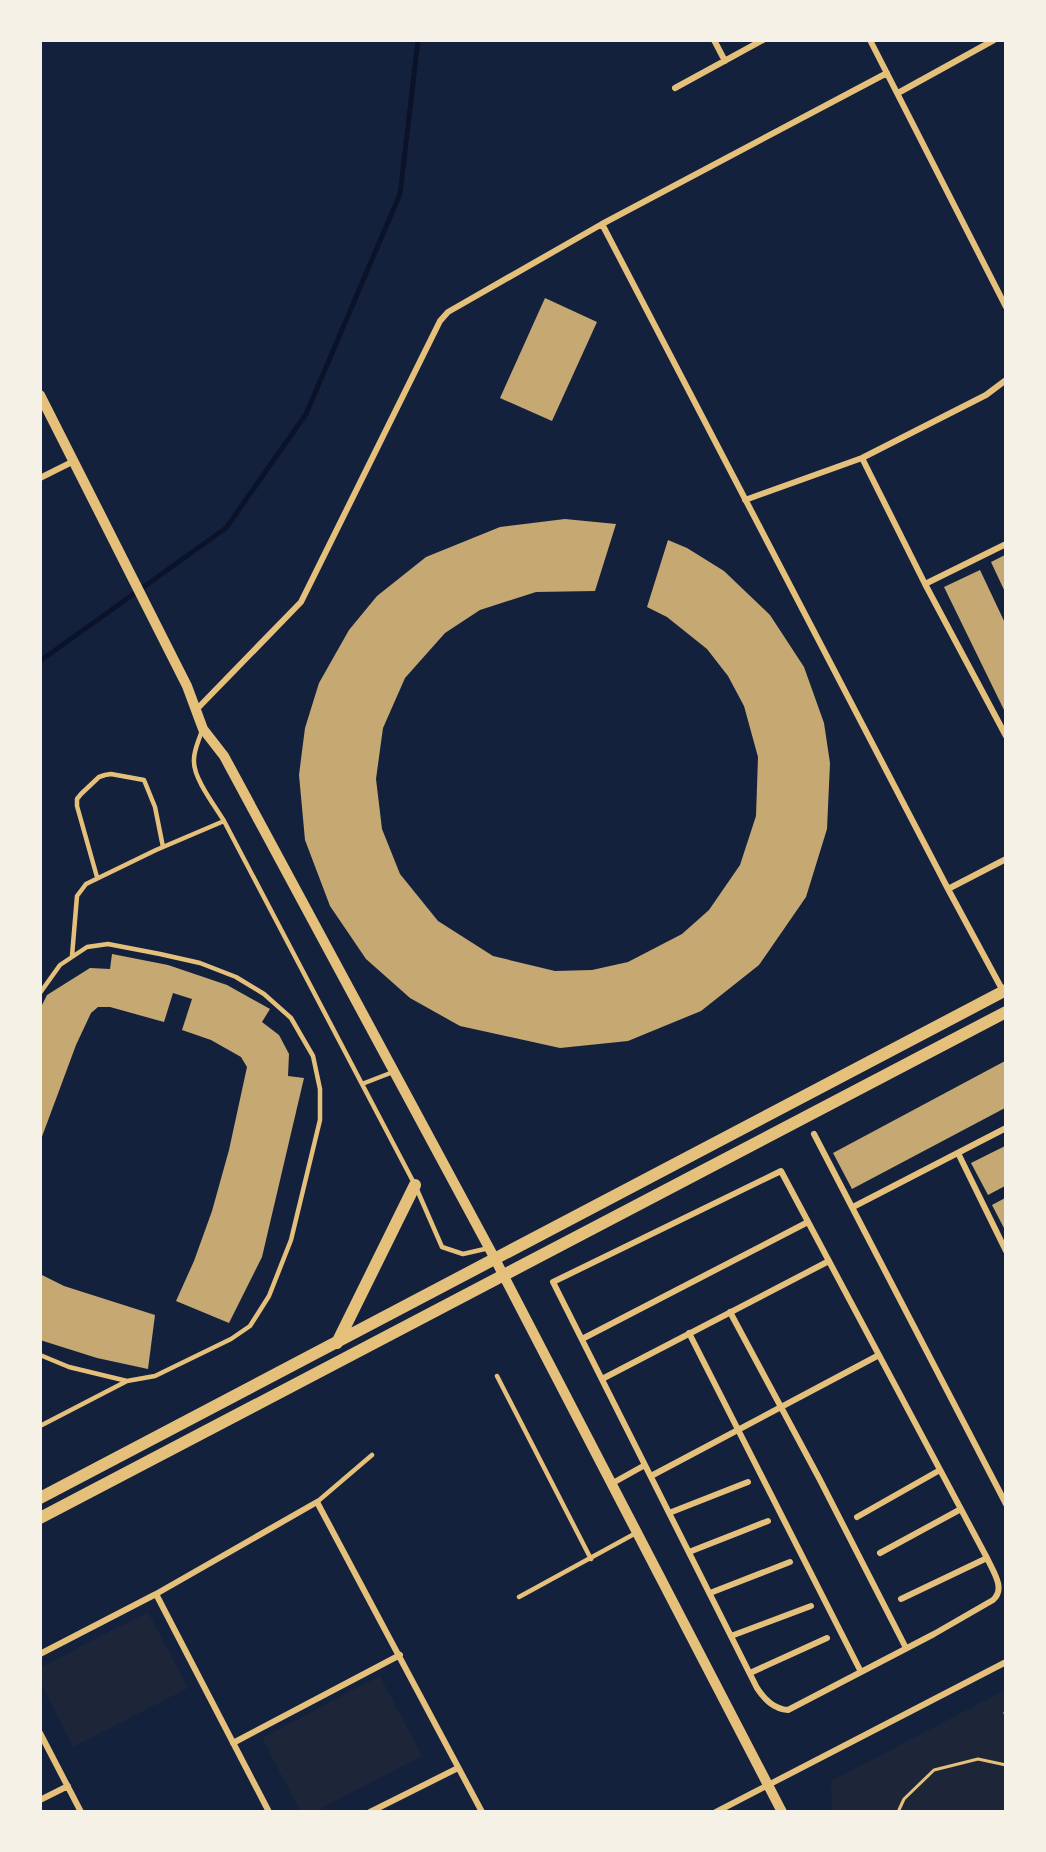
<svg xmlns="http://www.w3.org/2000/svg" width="1046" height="1852" viewBox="0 0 1046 1852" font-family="Helvetica,sans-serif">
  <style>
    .green { fill: #1d2539 }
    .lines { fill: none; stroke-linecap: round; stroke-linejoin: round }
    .stream { stroke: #0b132b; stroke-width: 5 }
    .building { fill: #c6a872 }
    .path { stroke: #e5c07b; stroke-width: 3 }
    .service { stroke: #e5c07b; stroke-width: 4.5 }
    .minor { stroke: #e5c07b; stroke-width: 6 }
    .tertiary { stroke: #e5c07b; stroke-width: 10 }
    .secondary { stroke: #e5c07b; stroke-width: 12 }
  </style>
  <rect width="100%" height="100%" fill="#14213d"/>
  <!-- green -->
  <path class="green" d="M148,1612l40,76 -115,59 -32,-63v-17z
    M380,1676l42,80 -106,55h-16l-38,-73z
    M1005,1690v121h-173l-1,-30z"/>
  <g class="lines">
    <!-- stream -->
    <path class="stream" d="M40,661l186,-133 80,-114 94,-220 18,-154"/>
  </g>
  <!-- building -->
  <path class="building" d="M545,298l52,24 -45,99 -52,-23z
    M565,519l51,5 -21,67 -59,1 -56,18 -35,23 -40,45 -22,50 -7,51 6,50 18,45 38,47 55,35 62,15 37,-1 36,-8 54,-28 27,-24 31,-45 16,-49 2,-59 -14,-51 -16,-30 -21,-27 -40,-32 -20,-10 21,-67 19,8 37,23 46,44 34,52 20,56 6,40 -3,66 -21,68 -47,68 -58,46 -73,30 -68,7 -100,-22 -50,-28 -44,-39 -36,-53 -25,-66 -6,-65 6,-47 14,-45 30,-53 28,-34 49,-39 74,-30z
    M1005,555v37l-14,-30z
    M980,570l25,53v89l-61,-125z
    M112,954l56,11 59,20 43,24 -8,13 17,13 10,19 -1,22 16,2 -42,179 -33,66 -53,-22 18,-40 18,-50 17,-61 18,-83 -6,-10 -30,-17 -29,-10 10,-31 -19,-6 -9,29 -54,-15h-12l-7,6 -15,32 -36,97v-133l7,-14 43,-27 20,1z
    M1005,1061v47l-153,81 -19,-36z
    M1005,1146v40l-17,9 -17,-32z
    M1005,1198v32l-13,-25z
    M40,1274l24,12 91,29 -7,54 -51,-11 -57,-18z"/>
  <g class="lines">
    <!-- path -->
    <path class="path" d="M1005,1713l1,2
      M898,1812l6,-13 30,-29 44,-11 28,6"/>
    <!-- service -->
    <path class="service" d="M202,730c-3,11 -9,21 -8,32 0,17 21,44 30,59l191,364 27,62 21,7 26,-6
      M97,877l-20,-71v-7l4,-5 18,-17 6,-2 6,-1 33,6 11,27 8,40
      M72,956l5,-60 9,-12 70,-34 68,-29
      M40,993l20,-28 27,-18 21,-3 52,10 40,9 36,14 28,17 27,24 22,38 7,33v31l-29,120 -22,56 -19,30 -19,13 -76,37 -28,5 -87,45
      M362,1084l31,-12
      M40,1355l29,12 58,14
      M497,1376l94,183
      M317,1502l55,-47
      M519,1597l117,-64"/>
    <!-- minor -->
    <path class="minor" d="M714,40l11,21
      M870,40l136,267
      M675,88l88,-48
      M898,93l96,-53
      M602,224l346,665 55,102
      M862,458l63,126 81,152
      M40,478l34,-17
      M745,500l117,-42 124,-63 20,-15
      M925,584l81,-40
      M196,710l105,-108 139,-281 8,-9 154,-88 285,-151
      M948,889l58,-30
      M814,1134l192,370
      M958,1153l48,98
      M781,1171l206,387c6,13 19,31 6,42l-59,34 -146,76c-14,-1 -23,-10 -31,-22l-204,-406z
      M853,1207l153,-79
      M730,1312l89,166 87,170
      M689,1333l172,339
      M582,1339l226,-117
      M602,1379l227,-118
      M651,1476l228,-121
      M611,1484l34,-19
      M669,1513l79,-31
      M857,1517l83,-47
      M689,1552l79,-31
      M880,1553l81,-44
      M710,1593l80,-31
      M156,1594l113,218
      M901,1599l86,-41
      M731,1636l80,-30
      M40,1654l116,-60 161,-92 165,310
      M750,1673l77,-35
      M40,1733l41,79
      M233,1743l167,-88
      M40,1800l28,-14
      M370,1812l88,-44
      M716,1812l290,-150"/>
    <!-- tertiary -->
    <path class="tertiary" d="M40,395l147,291 16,43 21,27 271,503 287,553"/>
    <!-- secondary -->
    <path class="secondary" d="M337,1343l78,-158
      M40,1498l966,-508
      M40,1518l966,-506"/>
  </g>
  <!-- border -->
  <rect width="1046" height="1852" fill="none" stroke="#f6f1e7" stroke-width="84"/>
</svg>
